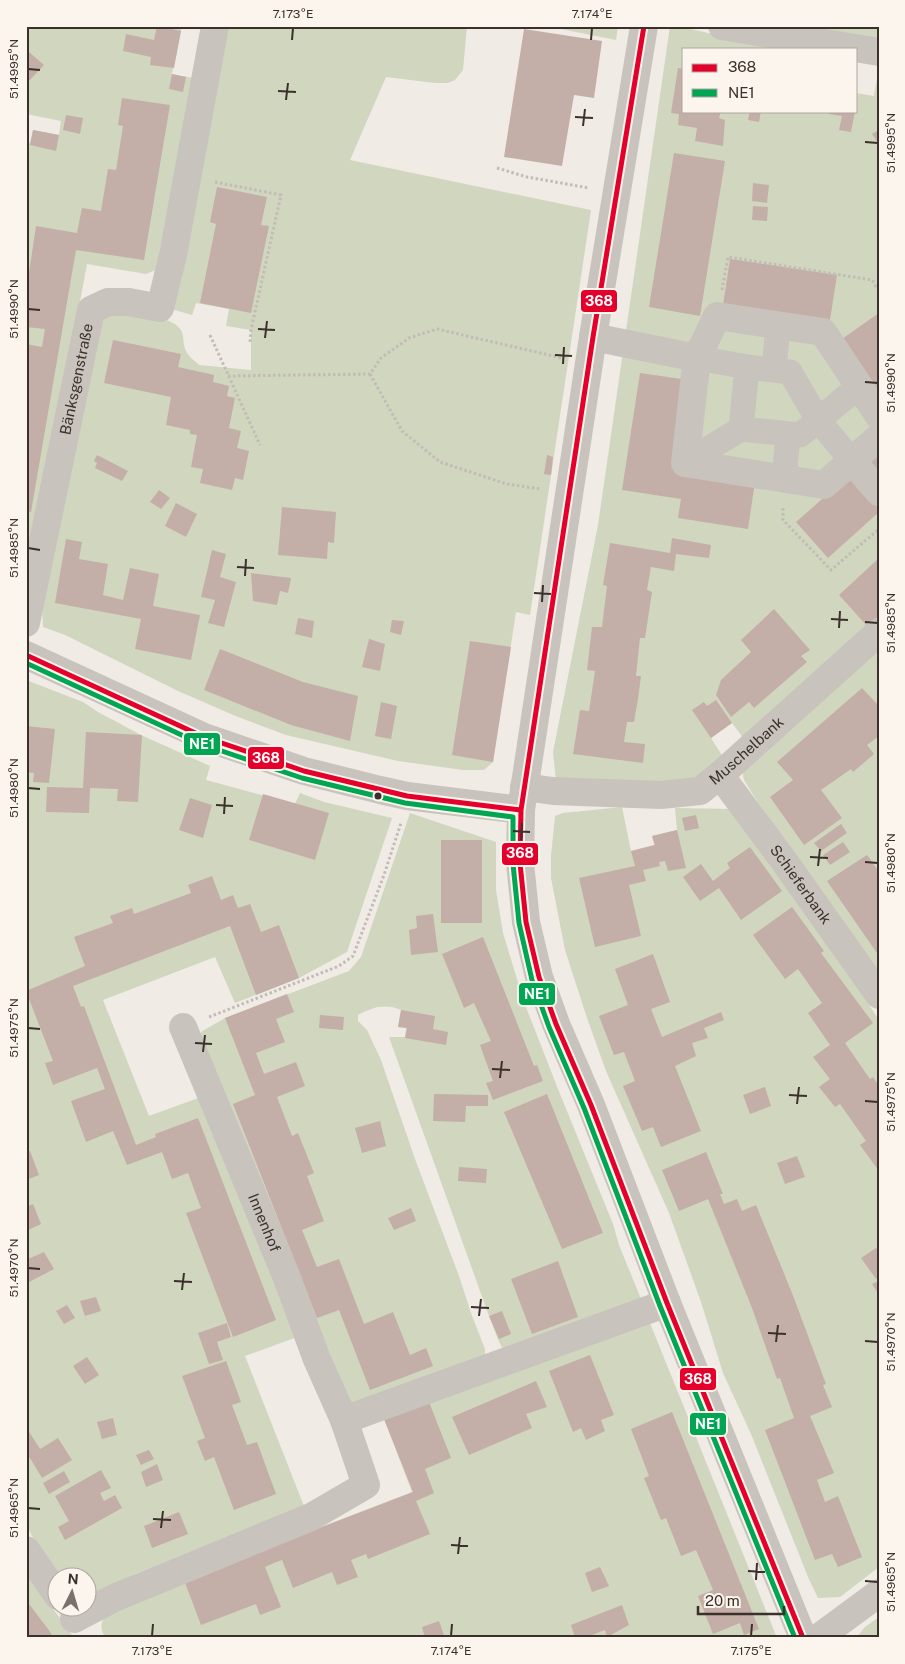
<svg xmlns="http://www.w3.org/2000/svg" width="905" height="1664" viewBox="0 0 905 1664" font-family="'Public Sans',sans-serif">
  <style>
    .green { fill: #d1d6bf }
    .building { fill: #c3afa7 }
    .lines { fill: none; stroke-linecap: round; stroke-linejoin: round }
    .path { stroke: #c2bbb6; stroke-width: 3; stroke-dasharray: 2.5 2.5; stroke-linecap: butt }
    .pedestrian { stroke: #c9c3be; stroke-width: 25 }
    .minor { stroke: #c9c3be; stroke-width: 28 }
    .bus-1-casing { stroke: #fbf5ee; stroke-width: 9 }
    .bus-2-casing { stroke: #fbf5ee; stroke-width: 9 }
    .bus-1 { stroke: #e4002b; stroke-width: 5 }
    .bus-2 { stroke: #00a651; stroke-width: 5 }
    .ticks { fill: none; stroke: #3b302b; stroke-width: 2 }
    .bus-dot { fill: #3b302b; stroke: #fbf5ee; stroke-width: 2 }
    .labels { text-anchor: middle; stroke-width: 4; stroke-linejoin: round; paint-order: stroke }
    .street-label { font-size: 15px; fill: #3b302b; stroke: #fbf5ee }
    .line-badge { stroke: #fbf5ee; stroke-width: 2 }
    .badge-label { font-size: 14px; text-anchor: middle; font-weight: bold; fill: #fff }
    .neatline { fill: none; stroke: #3b302b; stroke-width: 2 }
    .ticks-label { font-size: 12px; text-anchor: middle; fill: #3b302b }
  </style>
  <rect width="100%" height="100%" fill="#f0ebe5"/>
  <!-- green -->
  <path class="green" d="M26,26h156l-10,48 21,4 -37,192 -10,4 -59,-10 -61,329v-451l4,1 3,-13 26,5 2,-14 -35,-7z
    M225,26h242l-4,44 -8,10 -7,3h-13l-49,-6 -36,83 241,50 -61,405 -14,-3 -23,150 -9,8h-21l-65,-9 -112,-26 -48,-18 -60,-26 -113,-56 -22,-8 -1,-20 60,-292c19,0 71,-3 80,17 2,6 1,13 4,19 2,5 9,10 13,14l52,5v-40l-25,-4 3,-17 -33,-6 -4,12 -21,-6z
    M546,26h72l-2,14z
    M670,26h7l76,17 37,6h-106v62h172v-18l18,3 5,-30v550l-135,123 -12,-16 -21,15 14,22 -33,23 -136,-2 -3,-29 45,-227z
    M803,26h76v14z
    M879,644v335l-122,-178 -13,-21 -2,-10z
    M26,680l57,22 15,10 43,23 69,31 -4,14 89,24 5,-11 24,9 68,16 -45,134 -48,26 -64,25 -20,-46 -112,43 46,116 52,-19 96,240 -52,19 59,150 -169,68 -28,15 -19,5v-18h-29l-22,-30 -11,-22z
    M622,807l9,44 23,-6 -2,-9 25,-6 -2,-22 57,1 99,138 48,73v547l-39,30 -22,1 -10,-21 -57,-143 -28,-61 -22,-71 -32,-89 -63,-142 -19,-53 -22,-68 -14,-72v-22l4,-40 8,-3z
    M410,813l86,29v48l7,43 21,69 34,87 55,135 6,21 22,54 -137,51c-6,-7 -11,-25 -15,-34l-100,-279h16l1,-9 -8,-1 3,-17c-15,-7 -29,-3 -43,5v6l9,9 14,30 34,99 44,117 12,37 14,36v6l-136,49 -148,-357v-15l24,-14 124,-47 12,-14z
    M648,1318l129,320h-671c-7,-9 -5,-16 0,-25l132,-54 174,-67 -28,-73z
    M26,1571l48,67h-48z
    M879,1617v21h-23l9,-11z"/>
  <!-- building -->
  <path class="building" d="M157,26l24,5 -7,37 -24,-3 1,-8 -28,-6 3,-17 28,6z
    M524,29l78,12 -8,57 -20,-3 -12,71 -58,-9z
    M29,52l15,13 -16,17 -2,-2v-25z
    M678,68l6,1v42h37l-2,7 6,2 -2,26 -28,-5 2,-13 -19,-3 1,-11 -8,-1z
    M172,74l14,3 -3,15 -14,-3z
    M122,98l48,7 -26,155 -68,-10 -45,262 -5,-1v-167l16,3 3,-18 -19,-2v-34l10,-67 41,7 5,-25 19,3 7,-42 8,1 7,-44 -5,-1z
    M750,111h11l-2,11 -11,-2z
    M829,111h26l-4,21 -12,-2 3,-14 -13,-2z
    M66,115l17,3 -3,16 -17,-4z
    M33,130l26,5 -3,16 -26,-6z
    M879,130v14l-7,-10z
    M674,153l51,8 -25,155 -51,-9z
    M753,183l16,2 -2,18 -15,-2z
    M217,187l50,10 -6,28 8,1 -18,87 -51,-10 16,-79 -6,-2z
    M753,206l15,1 -1,14 -15,-1z
    M730,259l107,16 -7,45 -107,-15z
    M879,313v88l-40,-60z
    M113,340l68,14 -3,13 36,8 -1,7 16,4 -2,10 8,2 -6,30 12,3 -4,17 12,3 -6,29 -8,-2 -3,12 -32,-7 3,-14 -12,-2 6,-32 -7,-1v-4l-24,-5 5,-28 -67,-14z
    M640,373l48,7 -14,89 81,13 -7,47 -70,-11 3,-19 -59,-9z
    M879,449v28l-16,14 16,18v3l-51,46 -32,-36z
    M97,455l31,16 -6,10 -27,-13 2,-5 -3,-2z
    M547,455l6,2 -2,18 -7,-1z
    M159,490l11,8 -9,11 -11,-7z
    M176,503l21,11 -11,23 -21,-11z
    M282,507l54,5 -2,31 -6,-1 -1,17 -49,-4z
    M672,538l39,7 -2,13 -33,-4 -2,17 -23,-4 -4,23 5,2 -7,46h-5l-4,38h5l-3,23 -4,23h-7l-3,20 21,2 -2,19 -70,-9 7,-44 9,1 6,-40 -8,-1 5,-43h10l5,-41 -4,-1 7,-42 60,10z
    M66,539l16,3 -3,17 29,5 -5,31 20,5 7,-32 29,6 -6,32 47,9 -9,45 -56,-11 6,-30 -86,-16z
    M212,550l14,4 -6,23 16,5 -12,45 -16,-4 7,-23 -14,-3z
    M879,558v58l-12,10 -28,-31z
    M251,573l40,5 -3,15 -8,-2 -3,14 -24,-4z
    M774,609l36,41 -9,6 6,6 -53,46 -5,-6 -18,15 -15,-22 5,-15 30,-28 -10,-12z
    M298,618l16,3 -2,17 -17,-4z
    M392,620l12,1 -3,14 -11,-3z
    M369,639l16,5 -5,27 -18,-4z
    M470,641l41,6 -18,115 -41,-7z
    M220,649l83,33 55,14 -8,45 -59,-16 -87,-35z
    M862,688l17,18v30l-12,9 7,9 -21,18 -2,-3 -30,21 21,28 -38,27 -34,-48 23,-17 -16,-18z
    M716,700l16,23 -21,15 -19,-28 12,-8 3,4z
    M381,702l16,4 -6,33 -16,-3z
    M26,726l29,3 -6,54 -16,-1 1,-9 -8,-1z
    M86,732l56,3 -4,67 -21,-1 1,-12 -28,-1 -1,25 -43,-1 1,-25 36,1z
    M263,794l66,19 -14,47 -66,-20z
    M190,798l22,7 -9,33 -24,-8z
    M696,815l3,13 -14,3 -3,-13z
    M841,824l6,9 -26,18 -7,-8z
    M677,830l9,38 -18,3 -3,-10 -6,1 1,4 -17,4 3,11 -17,4 12,51 -46,11 -16,-69 56,-12 -4,-15 24,-6 -3,-9z
    M441,840h41v83h-41z
    M843,842l7,10 -20,13 -7,-10z
    M750,847l32,44 -41,29 -22,-32 -19,13 -17,-24 18,-13 12,17 17,-13 -3,-5z
    M867,855l12,17v84l-52,-75z
    M212,876l9,24 12,-5 5,13 12,-4 11,28 18,-7 20,53 -43,17 -26,-69 -157,60 8,21 3,-1 52,139 20,-8 -1,-3 43,-16 78,202 -43,17 -47,-124 15,-5 -13,-35 -16,6 -10,-27 -35,13 -14,-34 -27,11 -15,-41 34,-12 -8,-21 -44,17 -8,-22 8,-2 -27,-70 59,-25 -11,-29 39,-14 -3,-7 22,-8 2,6 57,-21 -3,-8z
    M792,907l32,44 -3,2 52,70 -28,20 25,36 3,-2 6,9v85l-19,-26 6,-4 -26,-37 -5,3 -16,-20 11,-8 -17,-22 17,-12 -22,-32 14,-10 -24,-34 -13,10 -32,-44z
    M433,914l5,38 -27,3 -2,-25 8,-2 -1,-12z
    M483,937l51,129 3,-1 6,16 -50,19 -7,-17 7,-2 -13,-36 11,-4 -17,-38 -10,5 -22,-54z
    M653,954l17,48 -19,7 11,28 59,-25 3,8 -20,8 4,10 -16,5 4,13 -21,10 26,65 -40,16 -8,-20 -11,4 -19,-45 12,-5 -11,-29 -10,3 -15,-39 29,-11 -13,-36z
    M287,994l7,18 -18,7 9,23 -29,11 8,21 32,-12 9,24 -28,11 15,39 6,-3 16,40 -7,3 17,45 -22,9 15,37 22,-8 25,65 29,-12 17,43 16,-7 7,18 -63,24 -31,-80 -22,8 -84,-214 22,-9 -30,-77z
    M401,1010l34,6 -2,13 15,3 -2,13 -41,-7 2,-10 -9,-1z
    M320,1015l24,2 -1,13 -24,-2z
    M765,1087l6,19 -21,8 -7,-19z
    M434,1094l54,1v11h-22l-1,16 -32,-1z
    M547,1094l56,139 -41,16 -58,-137z
    M380,1121l6,25 -24,7 -7,-25z
    M30,1151l9,24 -13,5v-28z
    M706,1152l17,42h-3l4,10 13,-5 5,12 14,-6 36,88 34,91 -3,1 9,22 -22,9 24,57 -17,7 8,22 13,-6 24,61 -24,10 -6,-13 -17,6 -50,-130 29,-12 -14,-40 -3,1 -25,-71 -44,-109 -29,12 -17,-41z
    M797,1156l8,21 -20,7 -8,-21z
    M459,1167l28,2 -1,14 -28,-2z
    M33,1204l8,20 -15,7v-24z
    M411,1208l5,13 -22,9 -6,-12z
    M876,1248l3,3v26l-3,2 -15,-21z
    M44,1252l10,17 -25,13 -3,-6v-16z
    M558,1261l20,56 -46,17 -21,-55z
    M879,1281v14l-7,-11z
    M96,1297l5,14 -16,5 -5,-15z
    M67,1305l8,13 -11,6 -8,-13z
    M502,1311l9,23 -12,5 -10,-23z
    M227,1323l4,14 -14,5 6,18 -14,4 -11,-31z
    M590,1355l24,60 -13,5 4,11 -19,9 -5,-12 -8,4 -24,-61z
    M87,1357l12,18 -14,9 -12,-18z
    M226,1361l15,41 -9,3 15,40 10,-3 19,52 -42,16 -20,-53 -9,4 -8,-20 8,-3 -23,-62z
    M536,1381l11,26 -21,7 6,14 -63,27 -17,-38z
    M429,1402l22,56 -26,11 9,24 -18,8 14,33 -62,25 -2,-5 -15,6 7,17 -21,8 -5,-13 -39,16 -11,-28 -8,3 -9,4 16,40 -21,8 -4,-11 -55,21 -17,-45 229,-88 -29,-73z
    M672,1412l87,217 -15,6 -4,-12 -27,11 -15,-38 15,-6 -17,-40 -15,6 -15,-38 -5,2 -17,-42 5,-2 -18,-47z
    M113,1418l4,17 -15,4 -5,-17z
    M26,1427l14,22 18,-11 14,22 -30,18 -12,-20 -4,2z
    M149,1450l5,9 -13,6 -5,-10z
    M157,1464l6,16 -17,7 -5,-15z
    M101,1470l10,18 -11,5 4,8 11,-6 7,13 -57,32 -7,-13 11,-6 -14,-25z
    M64,1471l6,11 -21,12 -6,-11z
    M179,1512l9,22 -36,14 -8,-22z
    M600,1567l9,19 -17,6 -7,-19z
    M26,1600l22,29 6,9h-28z
    M622,1605l7,20 -22,12 -2,-7 -21,8h-9l-4,-13z
    M439,1621l6,17h-20l-3,-11z"/>
  <g class="lines">
    <!-- path -->
    <path class="path" d="M497,168l30,9 62,11
      M215,182l66,13 -30,135 -1,12
      M722,290l6,-33 144,23 7,11
      M210,335l50,110
      M370,374l32,57 38,31 67,22 34,5
      M228,376l142,-2 11,-16 28,-20 28,-9 125,29
      M783,508v12l48,50 48,-41
      M209,1017l130,-51 14,-10 31,-81 17,-52"/>
    <!-- pedestrian -->
    <path class="pedestrian" d="M697,358l50,9 43,5 28,48 34,41
      M747,367l-6,62 59,6 58,-48
      M774,370l4,-45
      M685,463l56,-34
      M784,480l4,-46"/>
    <!-- minor -->
    <g class="minor">
      <path d="M644,26l-51,311 -72,473 -1,53 6,59 13,55 17,47 35,81 76,198 136,335"/>
      <path d="M722,26l157,26"/>
      <path d="M593,337l104,21"/>
      <path d="M879,416l-56,-84 -106,-16 -20,42 -12,105 139,22 55,-48"/>
      <path d="M852,461l27,31"/>
      <path id="s1" d="M26,623l65,-313 17,-8h21l31,6 13,-53 42,-229"/>
      <path d="M26,655l178,82 100,34 76,19 27,6 114,14"/>
      <path id="s2" d="M720,775l64,86 95,134"/>
      <path id="s3" d="M524,787l29,4 108,4 39,-4 20,-16 159,-143"/>
      <path id="s4" d="M183,1027l104,251 29,79 28,63"/>
      <path d="M26,1550l32,46"/>
      <path d="M74,1619l40,-21 197,-81 55,-32 -22,-65 323,-117"/>
      <path d="M818,1638l61,-45"/>
    </g>
    <defs>
      <path id="bus-1" d="M644,26l-51,311 -72,473 -1,53 6,59 13,55 17,47 35,81 76,198 136,335
        M26,655l178,82 100,34 103,25 114,14"/>
      <path id="bus-2" d="M26,663l175,81 101,34 103,25 108,14v47l6,59 13,57 17,47 35,81 76,198 135,332"/>
    </defs>
    <!-- bus-1 casing -->
    <use href="#bus-1" class="bus-1-casing"/>
    <!-- bus-2 casing -->
    <use href="#bus-2" class="bus-2-casing"/>
    <!-- bus-1 -->
    <use href="#bus-1" class="bus-1"/>
    <!-- bus-2 -->
    <use href="#bus-2" class="bus-2"/>
  </g>
  <!-- ticks -->
  <path class="ticks" d="M292,40l1,-12M591,40l1,-12M28,69l12,1M278,91l18,1M286,100l2,-17M575,117l18,1M583,126l2,-17M865,142l13,1M28,309l12,1M258,329l17,1M265,338l2,-17M555,355l17,1M563,364l1,-17M865,382l13,1M28,548l12,2M237,567l17,1M245,576l1,-17M534,593l17,1M542,602l1,-17M831,619l17,1M865,622l13,1M839,628l1,-17M28,788l12,1M216,805l17,1M224,814l1,-17M513,831l17,1M521,840l1,-17M810,857l18,1M865,862l13,1M818,866l2,-17M28,1028l12,1M195,1043l17,1M203,1052l2,-17M492,1069l18,1M500,1078l2,-17M789,1095l18,1M865,1101l13,1M797,1104l2,-17M28,1268l12,1M174,1281l18,1M182,1290l2,-17M471,1307l18,1M479,1316l2,-17M768,1333l18,1M865,1341l13,1M776,1342l2,-17M28,1508l12,1M153,1519l18,1M161,1528l2,-17M451,1545l17,1M458,1554l2,-17M748,1571l17,1M756,1580l1,-17M865,1581l13,1M152,1636l1,-12M451,1636l1,-12M751,1636l1,-12"/>
  <!-- markers -->
  <circle class="bus-dot" cx="378" cy="796" r="4.5"/>
  <g class="labels">
    <!-- street labels -->
    <g class="street-label">
      <text dy="5" stroke="none"><textPath href="#s1" startOffset="249">Bänksgenstraße</textPath></text>
      <text dy="5" stroke="none"><textPath href="#s3" startOffset="238">Muschelbank</textPath></text>
      <text dy="5" stroke="none"><textPath href="#s2" startOffset="136">Schieferbank</textPath></text>
      <text dy="5" stroke="none"><textPath href="#s4" startOffset="212">Innenhof</textPath></text>
    </g>
  </g>
  <g class="line-badge">
    <rect x="580" y="289" width="38" height="24" rx="5" fill="#e4002b"/>
    <rect x="183" y="732" width="38" height="24" rx="5" fill="#00a651"/>
    <rect x="247" y="746" width="38" height="24" rx="5" fill="#e4002b"/>
    <rect x="501" y="842" width="38" height="24" rx="5" fill="#e4002b"/>
    <rect x="518" y="982" width="38" height="24" rx="5" fill="#00a651"/>
    <rect x="679" y="1367" width="38" height="24" rx="5" fill="#e4002b"/>
    <rect x="689" y="1412" width="38" height="24" rx="5" fill="#00a651"/>
  </g>
  <g class="badge-label">
    <text x="599" y="306">368</text>
    <text x="202" y="749">NE1</text>
    <text x="266" y="763">368</text>
    <text x="520" y="858">368</text>
    <text x="537" y="999">NE1</text>
    <text x="698" y="1384">368</text>
    <text x="708" y="1429">NE1</text>
  </g>
  <!-- border -->
  <rect width="905" height="1664" fill="none" stroke="#fbf5ee" stroke-width="55"/>
  <!-- legend -->
  <rect x="682" y="48" width="175" height="65" fill="#fbf5ee" stroke="#aea6a0"/>
  <rect x="692" y="64" width="25" height="8" fill="#e4002b" stroke="#aea6a0"/>
  <text x="728" y="72" font-size="15" fill="#3b302b">368</text>
  <rect x="692" y="89" width="25" height="8" fill="#00a651" stroke="#aea6a0"/>
  <text x="728" y="98" font-size="15" fill="#3b302b">NE1</text>
  <!-- north arrow -->
  <g transform="translate(72 1592) rotate(5)"><circle r="24" fill="#fbf5ee" stroke="#aea6a0"/>
  <path d="M0-4L9 19L0 12L-9 19Z" fill="#7a716c"/>
  <text y="-8" font-size="14" font-weight="bold" text-anchor="middle" fill="#3b302b">N</text>
  </g>
  <!-- scale -->
  <path d="M698 1606v8h86v-8" fill="none" stroke="#3b302b" stroke-width="2.5"/>
  <text x="705" y="1606" font-size="15" fill="#3b302b" stroke="#fbf5ee" stroke-width="4" paint-order="stroke">20 m</text>
  <rect x="28" y="28" width="850" height="1608" class="neatline"/>
  <g class="ticks-label">
    <text x="293" y="18">7.173°E</text>
    <text x="592" y="18">7.174°E</text>
    <text transform="translate(14 69) rotate(-90)" y="4">51.4995°N</text>
    <text transform="translate(891 143) rotate(-90)" y="4">51.4995°N</text>
    <text transform="translate(14 309) rotate(-90)" y="4">51.4990°N</text>
    <text transform="translate(891 383) rotate(-90)" y="4">51.4990°N</text>
    <text transform="translate(14 548) rotate(-90)" y="4">51.4985°N</text>
    <text transform="translate(891 623) rotate(-90)" y="4">51.4985°N</text>
    <text transform="translate(14 788) rotate(-90)" y="4">51.4980°N</text>
    <text transform="translate(891 863) rotate(-90)" y="4">51.4980°N</text>
    <text transform="translate(14 1028) rotate(-90)" y="4">51.4975°N</text>
    <text transform="translate(891 1102) rotate(-90)" y="4">51.4975°N</text>
    <text transform="translate(14 1268) rotate(-90)" y="4">51.4970°N</text>
    <text transform="translate(891 1342) rotate(-90)" y="4">51.4970°N</text>
    <text transform="translate(14 1508) rotate(-90)" y="4">51.4965°N</text>
    <text transform="translate(891 1582) rotate(-90)" y="4">51.4965°N</text>
    <text x="152" y="1655">7.173°E</text>
    <text x="451" y="1655">7.174°E</text>
    <text x="751" y="1655">7.175°E</text>
  </g>
</svg>
